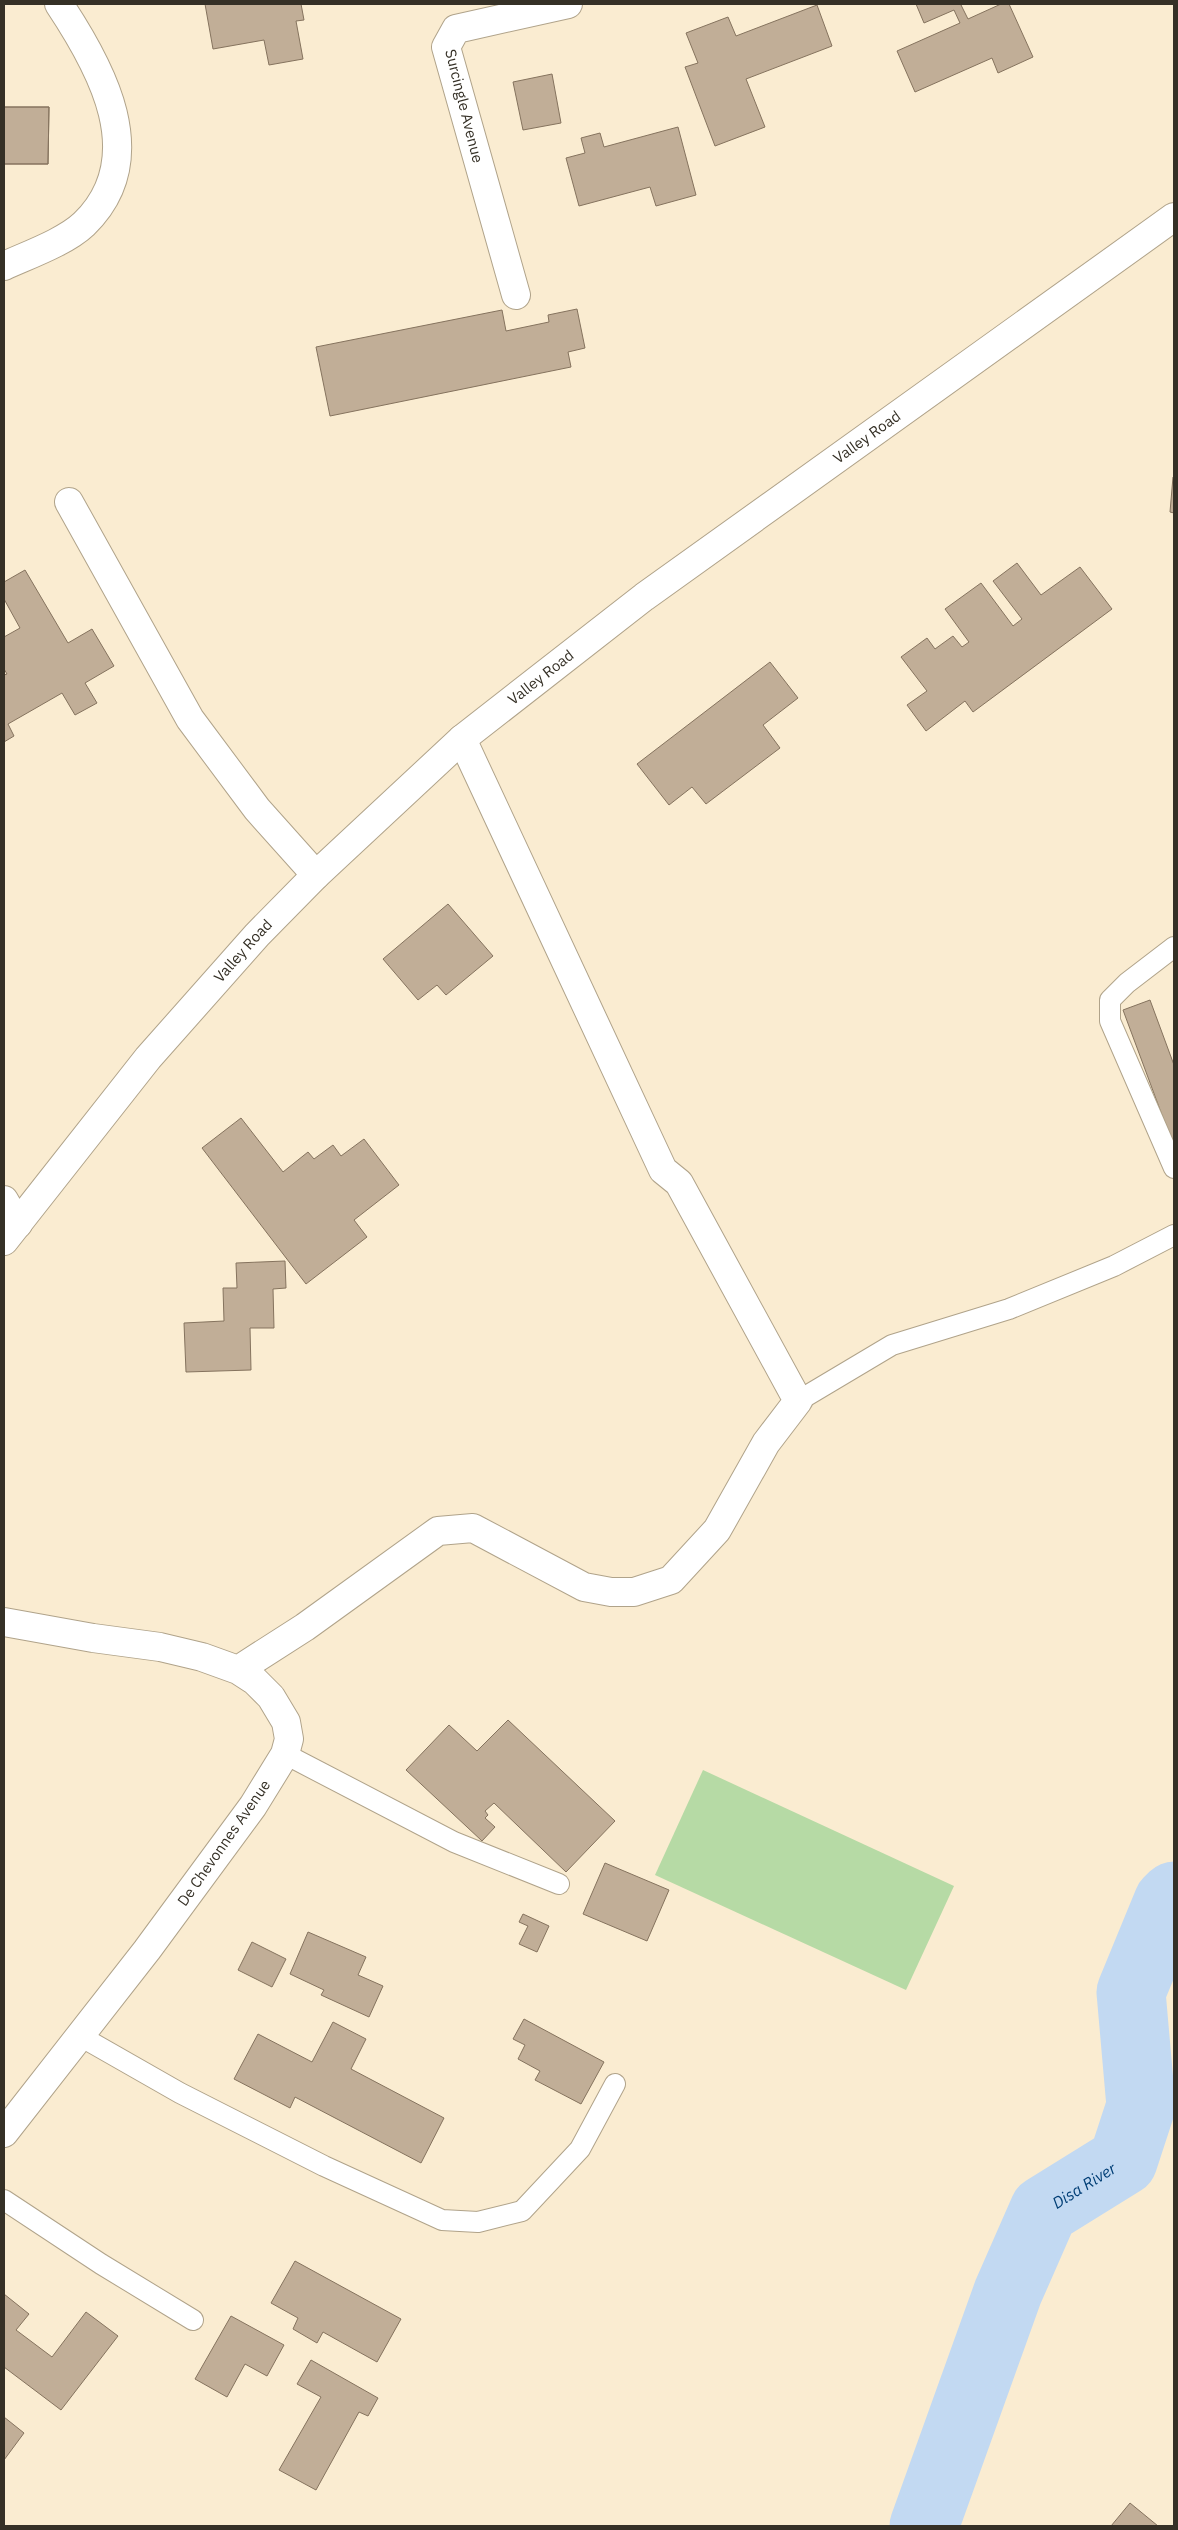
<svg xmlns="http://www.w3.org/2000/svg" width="1178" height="2530" viewBox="0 0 1178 2530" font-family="'IBM Plex Sans',sans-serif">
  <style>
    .green { fill: #b6daa5 }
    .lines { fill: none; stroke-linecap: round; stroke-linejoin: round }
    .river { stroke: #c2d9f2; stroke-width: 69 }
    .building { fill: #c1ae97; stroke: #85735e }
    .service-casing { stroke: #b0a38a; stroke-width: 22 }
    .minor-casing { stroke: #b0a38a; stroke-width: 30 }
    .tertiary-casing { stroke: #b0a38a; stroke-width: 30 }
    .service { stroke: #fff; stroke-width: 20 }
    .minor { stroke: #fff; stroke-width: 28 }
    .tertiary { stroke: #fff; stroke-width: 28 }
    .labels { text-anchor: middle; stroke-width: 4; stroke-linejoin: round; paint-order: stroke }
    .street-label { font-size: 15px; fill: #353026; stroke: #fff }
    .water-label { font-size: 16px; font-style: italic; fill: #003e75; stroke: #fff }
  </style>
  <rect width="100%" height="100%" fill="#faecd1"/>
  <!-- green -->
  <path class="green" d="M703,1770l251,116 -48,104 -251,-115z"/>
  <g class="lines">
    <!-- river -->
    <path class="river" id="s1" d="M924,2526l84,-234 36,-82 79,-49 18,-55 -10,-114 37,-90 6,-6"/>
  </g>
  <!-- building -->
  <path class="building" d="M205,4h96l3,16 -8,1 7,38 -34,6 -5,-25 -51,9z
    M916,4h47l-2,1 7,14 33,-15h8l24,53 -35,16 -6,-15 -77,34 -18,-41 63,-28 -6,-13 -30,13z
    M817,5l15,41 -86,33 19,48 -50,19 -30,-79 13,-4 -12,-30 42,-16 8,19z
    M552,74l9,49 -38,7 -10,-48z
    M4,107h45l-1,57h-44z
    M4,107h45l-1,57h-44z
    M678,127l18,68 -40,11 -6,-19 -71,19 -13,-48 19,-5 -4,-15 19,-5 4,14z
    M577,309l8,39 -17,4 3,15 -241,49 -14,-69 186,-37 4,21 43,-9 -1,-7z
    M1173,477h1v36l-4,-1z
    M1017,563l24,32 39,-28 32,42 -139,103 -8,-11 -39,30 -19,-26 20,-14 -26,-34 26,-19 8,11 18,-13 9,11 7,-5 -24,-33 36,-26 32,43 9,-7 -29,-38z
    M25,570l43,73 24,-14 22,37 -29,17 12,20 -22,12 -13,-22 -54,31 6,12 -10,6v-67l3,-1 -3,-5v-32l16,-9 -16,-29v-17z
    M770,662l28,36 -35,27 17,23 -74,56 -14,-17 -23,18 -32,-41z
    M448,904l45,52 -47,39 -9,-10 -19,15 -35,-41z
    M1150,1000l24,65v76l-2,1 -49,-132z
    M241,1118l42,54 25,-20 6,7 19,-14 8,11 23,-17 35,46 -45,35 13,17 -61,47 -104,-136z
    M285,1261l1,27 -13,1 1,39h-24l1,42 -65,2 -2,-49 40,-2 -1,-33h14l-1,-25z
    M508,1720l107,101 -49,51 -72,-69 -9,8 3,4 -3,3 10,9 -13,14 -76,-71 43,-45 28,26z
    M605,1863l64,27 -22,51 -64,-27z
    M523,1914l26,12 -12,26 -18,-8 9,-18 -9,-4z
    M308,1932l58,25 -8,18 25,11 -14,31 -48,-22 3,-5 -34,-16z
    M252,1942l34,17 -14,28 -34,-17z
    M524,2019l80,43 -23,42 -46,-24 5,-9 -22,-12 7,-14 -12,-6z
    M333,2022l33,17 -15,30 93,49 -23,45 -126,-66 -5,11 -56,-29 24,-45 54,28z
    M295,2261l106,58 -24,43 -54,-30 -6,11 -24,-14 5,-11 -27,-15z
    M4,2294l25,20 -13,16 36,27 34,-45 32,24 -57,74 -57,-43z
    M231,2316l53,29 -17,31 -22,-12 -18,33 -32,-18z
    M311,2360l67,38 -10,18 -9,-4 -43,78 -37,-20 42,-73 -24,-13z
    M4,2417l20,16 -20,27z
    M1130,2503l28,23h-47z"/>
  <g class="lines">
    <defs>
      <path id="service" d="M1174,947l-47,36 -17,17v21l64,147
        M798,1401l94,-56 117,-36 105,-43 60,-31
        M285,1754l169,88 105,42
        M80,2036l100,57 144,73 118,54 36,2 44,-11 58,-62 35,-65
        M4,2200l97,64 92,56"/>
      <path id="minor" d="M4,266c24,-11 61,-24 80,-42 68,-66 17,-157 -25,-220
        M516,295l-70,-248 10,-18 112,-25
        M69,502l121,217 67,90 59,66
        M4,1200l14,24
        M4,1622l89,16 67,9 42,10 36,13 17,11 16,16 15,25 3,17 -4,15 -32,52 -106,144 -143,183
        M238,1670l67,-43 133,-96 35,-3 111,59 27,5h23l37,-12 46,-50 49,-87 32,-42 -119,-218 -16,-13 -201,-431"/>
      <g id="tertiary">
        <path id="s2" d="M4,1241l144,-183 109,-123 59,-60 146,-136 182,-142 530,-380"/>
      </g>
    </defs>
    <!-- service casing -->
    <use href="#service" class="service-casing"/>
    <!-- minor casing -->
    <use href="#minor" class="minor-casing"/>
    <!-- tertiary casing -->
    <use href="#tertiary" class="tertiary-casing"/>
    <!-- service -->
    <use href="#service" class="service"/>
    <!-- minor -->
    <use href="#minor" class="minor"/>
    <!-- tertiary -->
    <use href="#tertiary" class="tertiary"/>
  </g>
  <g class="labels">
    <!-- street labels -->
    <g class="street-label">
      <text transform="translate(464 106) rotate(76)" y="5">Surcingle Avenue</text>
      <text dy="5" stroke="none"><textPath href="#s2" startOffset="1186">Valley Road</textPath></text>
      <text dy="5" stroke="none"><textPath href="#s2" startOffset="781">Valley Road</textPath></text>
      <text dy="5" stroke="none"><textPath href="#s2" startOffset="376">Valley Road</textPath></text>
      <text transform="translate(224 1843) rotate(-55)" y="5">De Chevonnes Avenue</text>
    </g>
    <!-- water labels -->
    <g class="water-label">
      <text dy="6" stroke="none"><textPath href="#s1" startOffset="385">Disa River</textPath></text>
    </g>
  </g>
  <!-- border -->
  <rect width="1178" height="2530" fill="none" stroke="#353026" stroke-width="10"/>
</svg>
